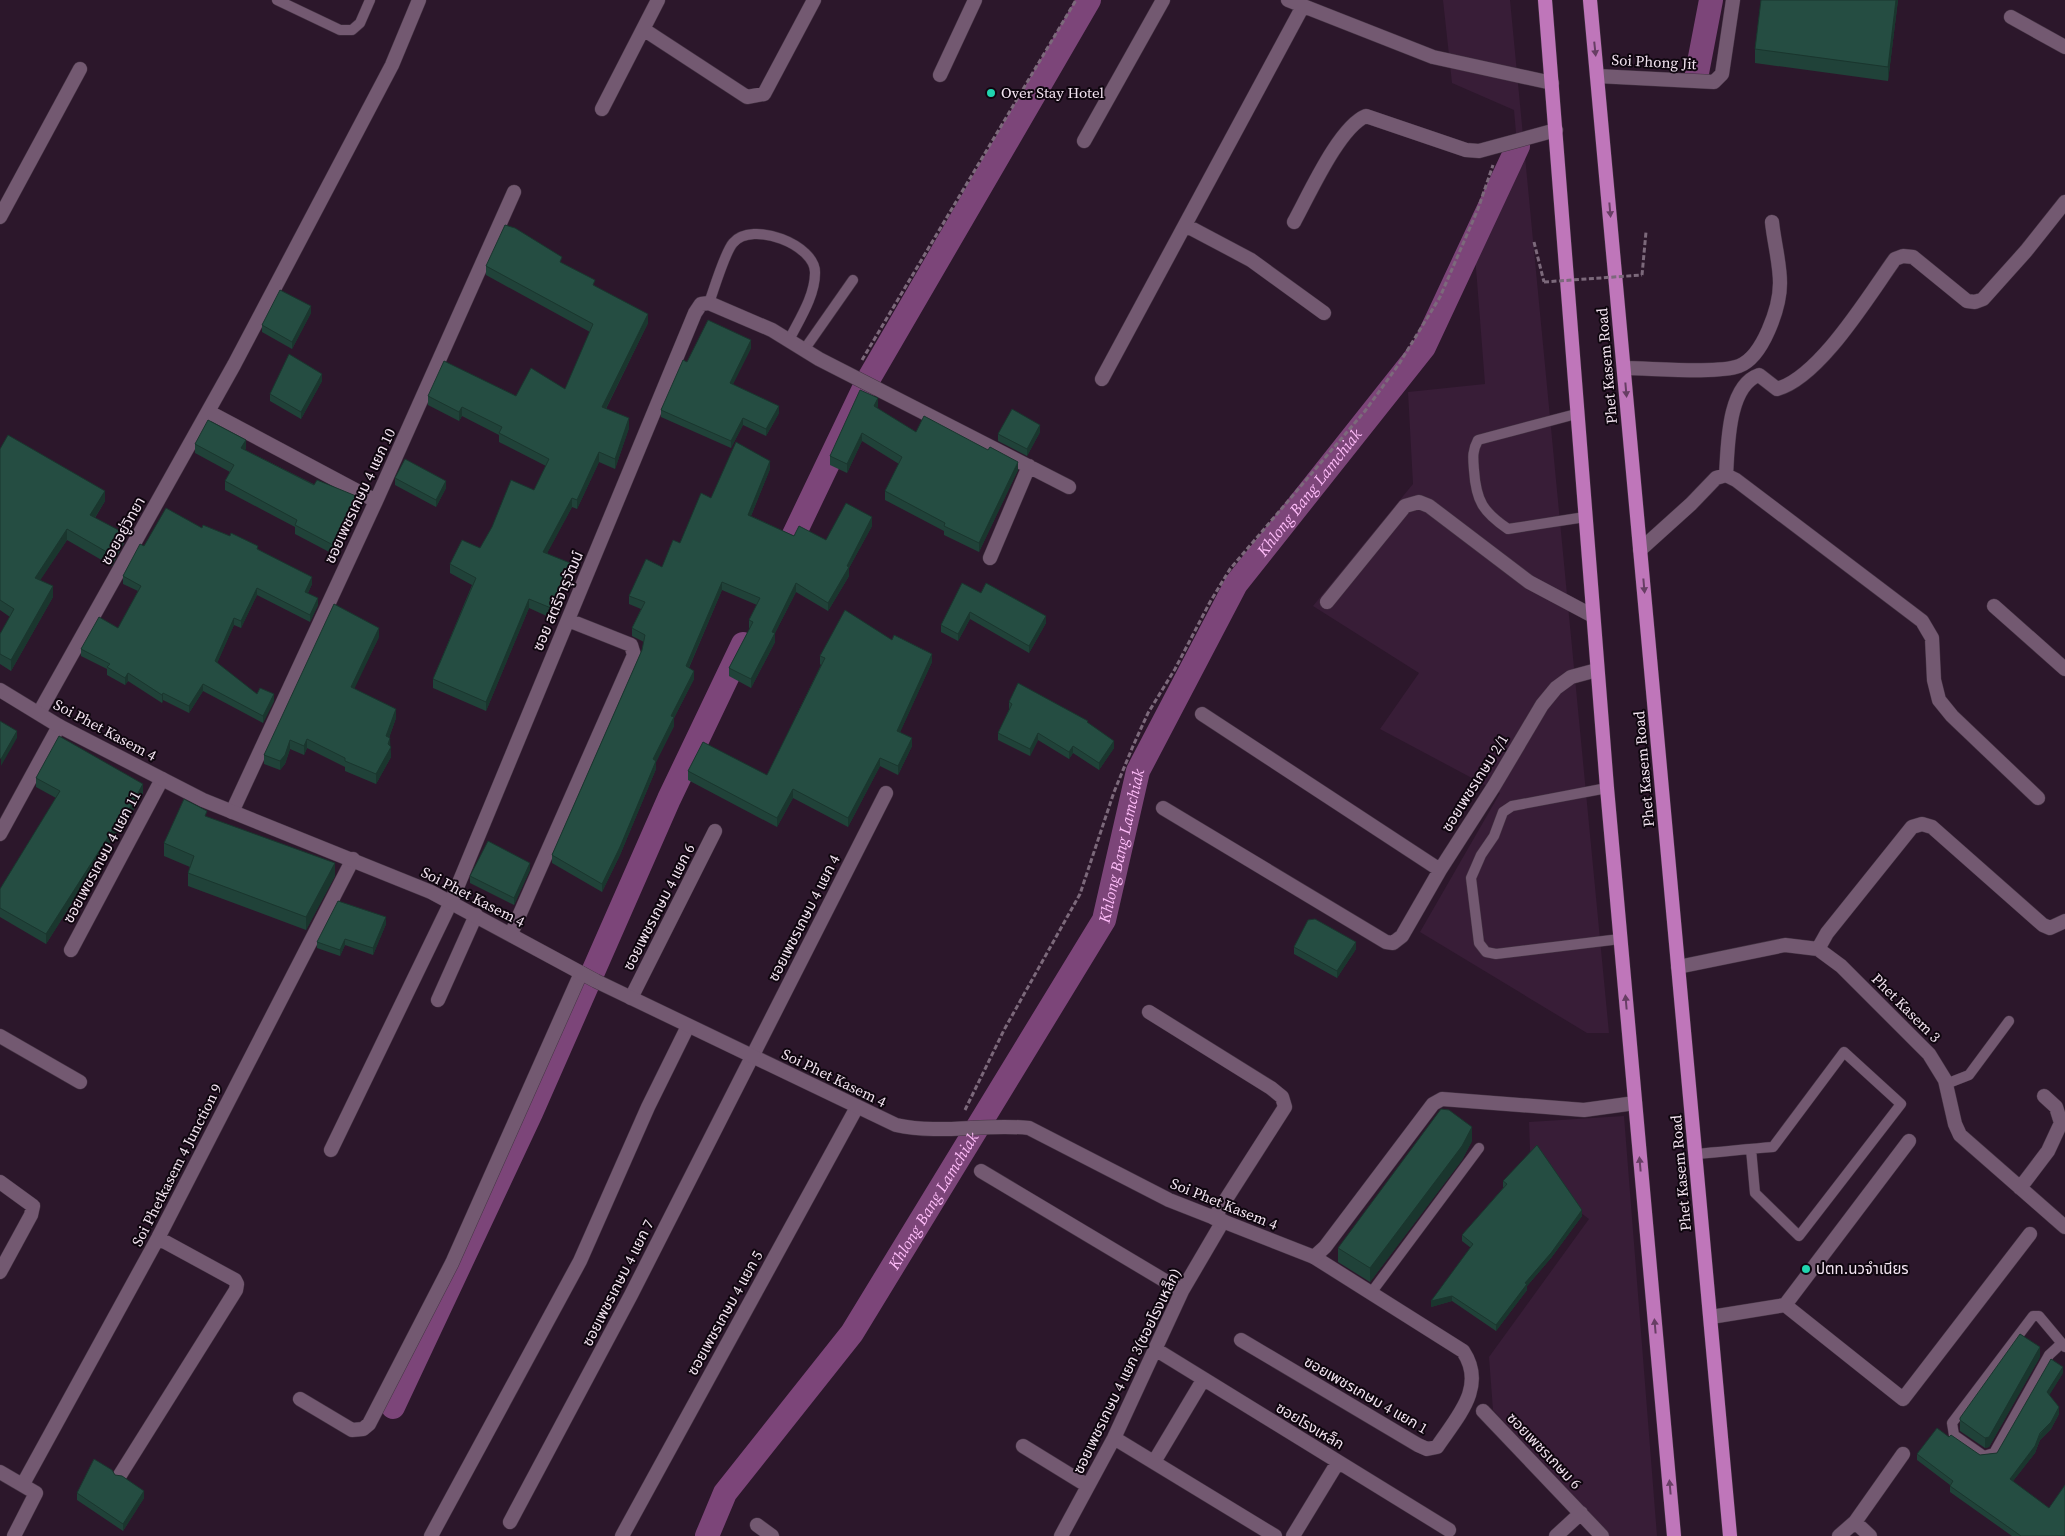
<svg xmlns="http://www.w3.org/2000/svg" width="2065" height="1536" viewBox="0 0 2065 1536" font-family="'Source Serif 4','Noto Sans Thai',serif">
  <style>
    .built { fill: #381d37 }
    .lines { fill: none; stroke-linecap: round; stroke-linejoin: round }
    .canal { stroke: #7c4579; stroke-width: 24 }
    .service-casing { stroke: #453444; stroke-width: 11 }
    .minor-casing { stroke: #453444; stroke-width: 15 }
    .tertiary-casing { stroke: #453444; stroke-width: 15 }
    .primary-casing { stroke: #453444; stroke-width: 15 }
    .path { stroke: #7c697b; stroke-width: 3; stroke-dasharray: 5 2.5; stroke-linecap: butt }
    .service { stroke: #735971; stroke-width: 10 }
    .minor { stroke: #735971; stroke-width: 14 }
    .tertiary { stroke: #735971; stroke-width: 14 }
    .primary { stroke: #bf76ba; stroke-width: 14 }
    .path-bridge { stroke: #7c697b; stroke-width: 3; stroke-dasharray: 5 2.5; stroke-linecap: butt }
    .wall { fill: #204239 }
    .shaded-wall { fill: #1a362e }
    .building { fill: #254d42; stroke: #1a362e }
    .oneway { fill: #673e64 }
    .poi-dot { fill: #20d5b0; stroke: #0f060f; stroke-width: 2 }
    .labels { text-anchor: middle; stroke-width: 4; stroke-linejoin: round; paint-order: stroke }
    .street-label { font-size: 15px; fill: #f3e4f1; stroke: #0f060f }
    .poi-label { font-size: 15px; fill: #f3e4f1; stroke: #0f060f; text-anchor: start }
    .water-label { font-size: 16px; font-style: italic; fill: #febcf9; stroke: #0f060f }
  </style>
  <rect width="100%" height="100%" fill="#2c172b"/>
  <!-- built -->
  <path class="built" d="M1443,0h67l99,1033h-22l-167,-101 80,-139 -120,-64 39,-56 -106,-67 100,-122 -5,-92 77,-8 -10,-129 44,-88 -5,-57 -62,-27z
    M1624,1116l33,420h-48l-116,-126 -4,-53 100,-138 -58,-43 -2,-54z"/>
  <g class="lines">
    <!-- canal -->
    <g class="canal">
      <path d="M1697,73l14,-73"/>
      <path d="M779,566l89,-186 221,-380"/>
      <path d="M393,1407l138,-294 138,-314 74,-155"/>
      <path id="s1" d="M707,1536l18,-43 127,-160 252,-413 34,-149 98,-187 188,-237 94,-201"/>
    </g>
    <defs>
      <path id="service" d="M277,0l63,30h12l8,-7 10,-23
        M709,303c5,-14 16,-51 24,-60 19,-23 83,2 82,30 0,23 -16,47 -26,67
        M804,350l49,-70
        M1576,414l-98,26c-6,11 -5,18 -4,30 2,31 9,42 34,59l77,-12
        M1607,788l-95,18 -9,6 -9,24 -13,19 -10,23 8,65 7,9 10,2 124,-15
        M1946,1084l23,-9 40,-54
        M1695,1154c26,-2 52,-5 78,-7l71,-95 57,52 -102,132 -44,-43 -4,-44
        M1371,1293l108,-145
        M2062,1343l-13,12 -55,98 -10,3 -30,-21 -2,-12 81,-107h6l26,31"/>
      <path id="minor" d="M1288,0l145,57 119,26
        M2011,17l54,30
        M643,29l104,68 17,-3 50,-94
        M940,75l35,-75
        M1597,76l117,6 8,-8 11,-74
        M602,109l56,-109
        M1084,141l79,-141
        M0,217l80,-148
        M1294,222c15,-27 45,-95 72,-106l100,34 13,1 77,-21
        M1185,225l66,35 73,53
        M1624,368c27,0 93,6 115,-2 24,-9 41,-59 41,-83 0,-20 -6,-41 -8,-61
        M1102,379l201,-373
        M209,412l167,89
        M1726,475c2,-27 1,-89 33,-100l18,14c43,-12 92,-94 118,-130l8,-3 10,1 54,44 8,1 8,-3 43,-48 39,-49
        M1640,550l51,-46 25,-26 10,-3 10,5 186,141 10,17 2,42 5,20 13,16 86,82
        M990,558l39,-92
        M1327,602l78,-96 14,-4 10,4 100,76 64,34
        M1994,606l71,63
        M39,713l195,-348 158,-300 27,-65
        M1202,714l238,156
        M1163,808l223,134 7,1 9,-7 38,-66 54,-84 48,-81 14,-17 15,-11 26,-7
        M232,812l144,-311 138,-309
        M0,834l59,-108
        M511,934l123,-279 -3,-10 -63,-25
        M1818,949l9,-16 85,-106 10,-3 10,3 111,98 7,3 15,-7
        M71,950l91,-171
        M1678,967l107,-22 33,4 23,17 88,88 16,26 10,44 5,11 105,92
        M631,998l84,-167
        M438,1000l38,-85
        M1149,1012l122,76 11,9 3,10 -71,111
        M0,1036l80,46
        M331,1150l120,-248 244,-589 6,-9 8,-1 63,27 47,29 250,128
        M981,1171l201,120
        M0,1182l33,24 -2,9 -31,57
        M2020,1188l28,-37 13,-28 -5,-16 -12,-11
        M1785,1305l118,94 127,-165
        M1711,1317l74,-12 124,-164
        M1241,1340l177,105 9,4 10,-2c20,-30 50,-60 26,-96l-149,-94
        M1155,1349l294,181
        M300,1399l52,31 11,-1 6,-5 83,-161 129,-290
        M1483,1411l119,125
        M1114,1438l161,98
        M1023,1446l65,40
        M1154,1462l49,-82
        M0,1472l36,21 -22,43
        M120,1475l116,-185 1,-6 -2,-4 -77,-42
        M23,1484l135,-246 195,-379
        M510,1522l121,-227 255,-502
        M1855,1522l15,14
        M757,1525l15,11
        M431,1536l149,-275 68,-154 40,-81
        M622,1536l235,-429
        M1061,1536l53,-98 68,-147 41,-70
        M1293,1536l45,-74
        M1556,1536l25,-23
        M1839,1536l16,-14 48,-68"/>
      <path id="tertiary" d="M0,690l59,36 144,74 228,92 165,89 300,144c44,10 89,-2 133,3l140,72 145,57 11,-10 108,-143 9,-5 142,11 51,-7"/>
      <path id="primary" d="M1545,0l62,788 67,748
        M1590,0l140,1536"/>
    </defs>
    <!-- service casing -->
    <use href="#service" class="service-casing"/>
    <!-- minor casing -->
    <use href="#minor" class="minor-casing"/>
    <!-- tertiary casing -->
    <use href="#tertiary" class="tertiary-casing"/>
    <!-- primary casing -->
    <use href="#primary" class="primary-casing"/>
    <!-- path -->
    <path class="path" d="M1534,242l10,40
      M1642,275l4,-43
      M862,360l214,-360
      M965,1110l39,-80 76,-136 34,-102 19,-46 15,-33 27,-44 35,-67 20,-33 135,-158 34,-47 41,-67 38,-88 15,-44"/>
    <!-- service -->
    <use href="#service" class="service"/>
    <!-- minor -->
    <use href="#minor" class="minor"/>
    <!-- tertiary -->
    <use href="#tertiary" class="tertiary"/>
    <!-- primary -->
    <use href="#primary" class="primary"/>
    <!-- path-bridge -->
    <path class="path-bridge" d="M1544,282l98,-7"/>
  </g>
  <!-- wall -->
  <path class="wall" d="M1761,0h137l-10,81 -133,-18v-14z
    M562,263l86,60 -42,86 23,19 -14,41 -16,-7 -22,47 -5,-2 -25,46 23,19 -19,46 -22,-10 -43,103 -53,-23v-9l39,-94 -22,-12v-9l30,-16 54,-58 12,-24 -47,-24v-7l-37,-19 -3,5 -31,-16v-9h88l49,-7 25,-57 -104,-57v-9z
    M311,313l-19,36 -30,-17v-7z
    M751,348l-18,36 46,29 -13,23 -23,-11 -12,23 -70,-31v-7l26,-48z
    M322,381l-21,38 -31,-18v-7z
    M877,408l39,24 102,38 -39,82 -35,-17v-4l-59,-31v-9l14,-27 -37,-23 -15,32 -17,-8v-9z
    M1040,432l-13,24 -29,-15v-7z
    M195,444l51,4 -1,2 111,55 -23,49 -38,-20v-7l-70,-37v-9l5,-9 -35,-19z
    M0,449l105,52 -10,17 29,25 -12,23 -45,-26 -27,40 13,17 -42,74 -11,-7v-30l10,-17 -10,-7z
    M770,469l-19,47 43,20 32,4 46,-14 -23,42v8l-21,35 -32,-19 -21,41v9l-24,46 -22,-12v-8l21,-40h-1v-8l8,-15 -35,-15 -33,78 5,11 -20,39v8l-18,36v7l-36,86 -18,37 -50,-29v-8l90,-205 2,-8 -12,-6v-8l9,-19 -12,-5v-8l33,-29 18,-24 31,-45z
    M395,478l51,10 -10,19 -41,-22z
    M202,528l56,21 54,35 -4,9 10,12 -8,17 -53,-27 -16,33 -7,-3 -17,38 40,31 17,7 -11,22 -60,-32 -14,22 -26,-13 -1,3 -34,-22 -3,4 -18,-10v-6l-26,-13v-7l37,-21 20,-37 -15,-7v-8l21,-30z
    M981,593l65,30 -17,30 -59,-34 -12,22 -17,-9v-7z
    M379,637l-25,51 42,30 -7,20 2,19 -15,27 -31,-13v-4l-38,-19 -3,7 -14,-6 -5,15 -5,6 -16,-6v-9z
    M892,640l40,22 -32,70 12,14 -14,29 -18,-9 -32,61 -55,-29 -16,29 -89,-47v-9l79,4 54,-110 -1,-1v-8z
    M1009,702l79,21 26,25 -15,22 -26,-17 -4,6 -31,-19 -8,16 -32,-16v-7l11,-23z
    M36,778l107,15 -23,41 -3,-2 -71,112 -46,-27v-28l56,-91 -20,-11z
    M207,817l128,59 -29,54 -118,-44v-13l2,-6 -26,-11v-13z
    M530,870l-16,35 -44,-22v-7z
    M386,924l-13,31 -28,-10 -5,11 -23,-8v-6z
    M1294,947l62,2 -19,29 -43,-24z
    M1472,1141l-10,19 -92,122 -32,-20v-14z
    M1503,1181l79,35 -31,42 -24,28v4l-31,41 -44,-30 -21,6 40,-59 -9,-7v-6l42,-48h-1z
    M2040,1357l-51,90 -4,1 -25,-17v-13z
    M2063,1373l-14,22 10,19 -8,15 -11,11 -5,13 -22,28 52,55h-53l-62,-44v-7l-33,-25v-6l32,-17 31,18 17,-2z
    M115,1475l29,23 -21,33 -46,-31v-7z"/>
  <!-- shaded-wall -->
  <path class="shaded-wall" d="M1896,0h2l-10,81v-14z
    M311,306v7l-19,36v-7z
    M648,314v9l-46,93v-9z
    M751,340v8l-21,42v-7z
    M322,374v7l-21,38v-7z
    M878,398v9l-4,8v-9z
    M779,406v7l-13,23v-7z
    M462,407v9l-3,5v-9z
    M629,418v10l-14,41v-10z
    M743,418v7l-12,23v-7z
    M1040,425v7l-13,24v-7z
    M862,433v8l-15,32v-9z
    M246,440v8l-5,9v-9z
    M599,452v10l-22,47v-9z
    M770,461v8l-22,54v-8z
    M1018,462v8l-39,82v-9z
    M446,481v7l-10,19v-7z
    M105,491v10l-15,24v-10z
    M356,496v9l-23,49v-9z
    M572,498v9l-29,54v-9z
    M872,517v9l-23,42v8l-21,35v-8l19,-37z
    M67,529v11l-32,48v-10z
    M124,533v10l-12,23v-11z
    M570,563v9l-19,46v-10z
    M312,577v7l-7,15v-7z
    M722,582v8l-36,84v-8z
    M796,583v9l-21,41v9l-24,46v-9l21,-47z
    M53,586v11l-42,74v-11z
    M257,588v7l-16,33v-7z
    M318,598v7l-8,17v-7z
    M529,599v9l-43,103v-9z
    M970,612v7l-12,22v-7z
    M1046,616v7l-17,30v-7z
    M234,618v7l-19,43v-7z
    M379,628v9l-28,59v-9z
    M932,654v8l-35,77v-8z
    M694,671v8l-20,39v8l-18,36v7l-36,86 -18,37v-8l51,-125 18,-43z
    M128,673v8l-3,4v-7z
    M203,684v7l-14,22v-7z
    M163,693v7l-1,3v-8z
    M274,694v7l-11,22v-7z
    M396,709v9l-10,28v-10z
    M17,731v7l-16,28v-7z
    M1038,733v7l-8,16v-7z
    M390,738l1,19 -15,27v-10z
    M912,738v8l-14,29v-9z
    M307,739v9l-3,7v-9z
    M290,740v9l-5,15 -5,6v-9z
    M1114,741v7l-15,22v-7z
    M1073,746v7l-4,6v-7z
    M880,758v8l-32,61v-9z
    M143,784v9l-23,41v-9z
    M793,789v9l-16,29v-9z
    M117,823v9l-71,112v-10z
    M335,863v13l-29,54v-13z
    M530,863v7l-16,35v-7z
    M386,917v7l-13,31v-7z
    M345,939v6l-5,11v-6z
    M1356,942v7l-19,29v-7z
    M1472,1127v14l-10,19 -92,122v-14z
    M1582,1210v6l-31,42 -24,28v4l-31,41v-6l29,-42z
    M1452,1296v5l-21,6v-6z
    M2040,1347v10l-51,90 -4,1v-10z
    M2063,1367v6l-16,26v-7z
    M2059,1407v7l-8,15 -11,11 -5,13 -25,32v-6z
    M144,1491v7l-21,33v-7z"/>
  <!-- building -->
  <path class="building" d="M1761,0h135l-8,67 -133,-18z
    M505,225l10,3 47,29 -2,5 35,18 -2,5 55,29 -46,93 27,11 -14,41 -16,-7 -22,48 -5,-2 -29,54 27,11 -19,45 -22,-9 -43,103 -53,-23 43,-101 -26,-14 12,-24 18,8 12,-21 19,-47 23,10 15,-31 -50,-26 3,-6 -40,-20 -3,5 -31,-16 16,-35 72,35 15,-28 34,21 28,-65 -107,-58z
    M280,290l31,16 -19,36 -30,-17z
    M708,320l43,20 -21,43 49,23 -13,23 -23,-11 -12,23 -70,-31 22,-50 4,2z
    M289,354l33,20 -21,38 -31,-18z
    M860,390l18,8 -4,8 42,26 8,-16 64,34 2,-3 28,15 -39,81 -35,-17 1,-3 -60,-32 17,-34 -40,-24 -15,31 -17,-8z
    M1012,409l28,16 -13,24 -29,-15z
    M208,420l38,20 -5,8 73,37 3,-5 39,16 -23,49 -38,-20 2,-5 -72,-39 9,-16 -39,-21z
    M8,435l97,56 -15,24 34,18 -12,22 -45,-26 -32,49 18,8 -42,74 -11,-6v-20l14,-25 -14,-9v-151z
    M736,442l34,19 -22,54 46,21 5,-10 27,14 20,-37 26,14 -25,49 2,1 -21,36 -32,-20 -24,49 3,1 -24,46 -22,-11 24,-46 -4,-2 11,-22 -38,-16 -36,84 8,5 -23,45 3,1 -21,42 3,2 -36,86 -18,37 -50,-29 90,-205 3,-15 -13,-7 13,-26 -16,-6 17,-37 16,8 11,-27 7,3 21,-50 10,5z
    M405,459l41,22 -10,19 -41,-22z
    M166,508l36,20 1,-3 27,11 1,-3 27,13 -1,3 55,28 -7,15 13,6 -8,17 -53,-27 -16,33 -7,-3 -19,43 42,33 3,-6 14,6 -11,22 -60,-32 -14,22 -26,-13 -1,2 -34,-22 -3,5 -18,-11 3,-3 -29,-15 18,-32 19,11 23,-42 -18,-10 17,-32 4,2z
    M962,583l19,10 5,-10 60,33 -17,30 -59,-34 -12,22 -17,-9z
    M334,604l45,24 -28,59 45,22 -10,27 4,2 -2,6 3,3 -15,27 -31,-13v-3l-38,-19 -3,7 -14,-6 -5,15 -5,6 -16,-6z
    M845,610l47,30 2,-5 38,19 -35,77 15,7 -14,28 -18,-8 -32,60 -55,-29 -16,29 -89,-47 15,-29 64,33 58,-117 -5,-2z
    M1018,683l70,38 -1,1 27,19 -15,22 -26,-17 -4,6 -31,-19 -8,16 -32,-16 14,-29 -3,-2z
    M0,721l17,10 -16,28 -1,-1z
    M59,736l84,48 -23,41 -3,-2 -71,111 -46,-26v-19l60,-98 -24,-13z
    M184,799l23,12 -2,5 130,47 -29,54 -118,-44 6,-17 -30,-13z
    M488,841l42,22 -16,35 -44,-22z
    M338,901l48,16 -13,31 -28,-9 -5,11 -23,-8z
    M1315,919l41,23 -19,29 -43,-24 14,-27z
    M1441,1109l8,1 23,17 -10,19 -92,122 -32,-20z
    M1537,1145l45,65 -31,43 -26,30 2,1 -31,41 -44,-29 -21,5 42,-57 -11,-9 45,-51 -4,-3z
    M2020,1334l20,13 -51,90 -4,1 -25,-18v-2z
    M2051,1359l12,8 -16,25 12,15 -8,15 -11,11 -5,13 -25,33 39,29 16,-23v51h-44l-71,-50 3,-5 -36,-27 20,-26 12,9 2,-2 29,20 17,-2z
    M94,1459l18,11 3,5 7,1 22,15 -21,33 -46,-31z"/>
  <!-- one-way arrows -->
  <defs><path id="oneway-solid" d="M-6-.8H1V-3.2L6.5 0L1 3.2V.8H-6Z" transform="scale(1.25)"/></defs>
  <g class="oneway">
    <use href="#oneway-solid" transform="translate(1595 49) rotate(84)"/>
    <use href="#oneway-solid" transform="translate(1610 210) rotate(85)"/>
    <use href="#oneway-solid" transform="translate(1626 390) rotate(85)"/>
    <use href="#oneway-solid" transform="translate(1644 586) rotate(85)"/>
    <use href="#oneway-solid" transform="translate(1626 1002) rotate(-95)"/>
    <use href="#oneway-solid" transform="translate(1640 1164) rotate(-95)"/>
    <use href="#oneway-solid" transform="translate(1655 1326) rotate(-95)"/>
    <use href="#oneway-solid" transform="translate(1670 1487) rotate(-95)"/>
  </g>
  <!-- markers -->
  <g class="poi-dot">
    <circle cx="991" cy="93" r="5"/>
    <circle cx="1806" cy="1269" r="5"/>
  </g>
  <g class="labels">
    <!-- street labels -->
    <g class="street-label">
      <text transform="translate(1654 62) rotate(3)" y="5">Soi Phong Jit</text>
      <text transform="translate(1607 366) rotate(-95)" y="5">Phet Kasem Road</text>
      <text transform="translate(360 496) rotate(-65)" y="5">ซอยเพชรเกษม 4 แยก 10</text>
      <text transform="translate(123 531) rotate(-61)" y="5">ซอยอยู่วิทยา</text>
      <text transform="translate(558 601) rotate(-67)" y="5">ซอย สตรีจารุวัฒน์</text>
      <text transform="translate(105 730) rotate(28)" y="5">Soi Phet Kasem 4</text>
      <text transform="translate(1644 769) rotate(-95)" y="5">Phet Kasem Road</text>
      <text transform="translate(1475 783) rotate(-58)" y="5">ซอยเพชรเกษม 2/1</text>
      <text transform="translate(102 857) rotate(-62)" y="5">ซอยเพชรเกษม 4 แยก 11</text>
      <text transform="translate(473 897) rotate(27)" y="5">Soi Phet Kasem 4</text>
      <text transform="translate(659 907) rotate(-63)" y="5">ซอยเพชรเกษม 4 แยก 6</text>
      <text transform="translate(804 918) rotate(-63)" y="5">ซอยเพชรเกษม 4 แยก 4</text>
      <text transform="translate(1906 1008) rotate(45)" y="5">Phet Kasem 3</text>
      <text transform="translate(834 1078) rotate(26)" y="5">Soi Phet Kasem 4</text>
      <text transform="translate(177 1165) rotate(-63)" y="5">Soi Phetkasem 4 Junction 9</text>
      <text transform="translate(1681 1173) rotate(-95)" y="5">Phet Kasem Road</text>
      <text transform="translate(1224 1204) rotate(22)" y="5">Soi Phet Kasem 4</text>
      <text transform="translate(618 1283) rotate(-63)" y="5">ซอยเพชรเกษม 4 แยก 7</text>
      <text transform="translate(725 1313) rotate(-61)" y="5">ซอยเพชรเกษม 4 แยก 5</text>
      <text transform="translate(1127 1371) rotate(-64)" y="5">ซอยเพชรเกษม 4 แยก 3(ซอยโรงเหล็ก)</text>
      <text transform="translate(1366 1395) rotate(30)" y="5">ซอยเพชรเกษม 4 แยก 1</text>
      <text transform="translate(1310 1426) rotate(31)" y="5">ซอยโรงเหล็ก</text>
      <text transform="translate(1544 1451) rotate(46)" y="5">ซอยเพชรเกษม 6</text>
    </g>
    <!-- poi labels -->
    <g class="poi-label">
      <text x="1001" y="98">Over Stay Hotel</text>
      <text x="1816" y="1274">ปตท.นวจำเนียร</text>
    </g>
    <!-- water labels -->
    <g class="water-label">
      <text dy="6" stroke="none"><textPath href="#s1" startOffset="1216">Khlong Bang Lamchiak</textPath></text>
      <text dy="6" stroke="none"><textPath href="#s1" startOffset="811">Khlong Bang Lamchiak</textPath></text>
      <text dy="6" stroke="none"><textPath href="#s1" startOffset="406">Khlong Bang Lamchiak</textPath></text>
    </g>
  </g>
</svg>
